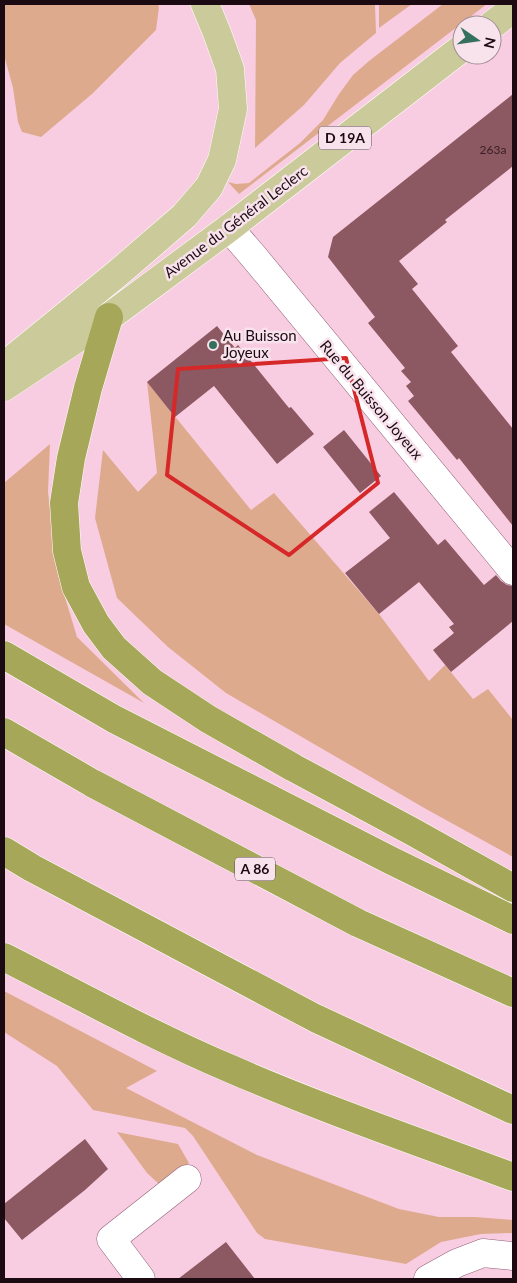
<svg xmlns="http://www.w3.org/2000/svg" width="517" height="1283" viewBox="0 0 517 1283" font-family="Lato,sans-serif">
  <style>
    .green { fill: #deaa8e }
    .building { fill: #8c5861 }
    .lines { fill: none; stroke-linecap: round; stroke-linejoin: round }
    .street-casing { stroke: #916178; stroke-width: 29 }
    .primary-casing { stroke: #fff; stroke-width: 29 }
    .highway-casing { stroke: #fff; stroke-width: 29 }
    .street { stroke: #fff; stroke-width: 28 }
    .primary { stroke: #caca9b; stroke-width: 28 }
    .highway { stroke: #a6a758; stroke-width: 28 }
    .marked { fill: none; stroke: #d62828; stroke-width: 4; stroke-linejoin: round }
    .poi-dot { fill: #34715d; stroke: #f8e2eb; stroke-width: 2 }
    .labels { text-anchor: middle; stroke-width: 5; stroke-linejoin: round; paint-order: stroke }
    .number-label { font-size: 12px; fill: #381e26 }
    .shield { fill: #f8e2eb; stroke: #5e4b54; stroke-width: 1 }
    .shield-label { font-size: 14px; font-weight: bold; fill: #1c0a13 }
    .street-label { font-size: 15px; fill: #1c0a13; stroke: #f8e2eb }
    .poi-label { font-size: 15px; fill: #1c0a13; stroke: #f8e2eb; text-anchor: start }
  </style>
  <rect width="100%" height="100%" fill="#f9cde1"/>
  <!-- green -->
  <path class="green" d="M4,4h154l1,3 -3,23 -64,64 -51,43 -19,-5 -4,-10 -5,-34 -9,-33z
    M249,4h126l1,29 -36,30 -36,42 -49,43 1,-128z
    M379,4h33l-33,24z
    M443,4h44l-248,190 -11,-12 8,2 13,-1 51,-40 23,-23 16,-26 14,-19 16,-14z
    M147,382l104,128 23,-17 105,121 50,67 16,-16 28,34 15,-10 25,31v137l-87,-48 -200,-116 -58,-46 -51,-49 -22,-80 8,-68 35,42 19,-19z
    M50,444l-2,48 10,82 19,63 67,66 -140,-79v-141z
    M4,991l153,80 -31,17 131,67 142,54 40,8h36l38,3v13l-32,1 -40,8 -35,22 -141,-25 -8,-6 -64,-97 -8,-8 -92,-18 -36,-44 -53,-34z
    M117,1132l61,12 11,19 -29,22 -13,-12z"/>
  <!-- building -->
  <path class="building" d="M513,94v72l-68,54 2,2 -48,39 19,23 -6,5 46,57 -7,6 62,77v97l-54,-68 -2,2 -49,-59 6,-5 -8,-10 5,-4 -10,-11 4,-3 -37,-45 7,-6 -47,-60 5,-20z
    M217,326l18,22 3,-3 51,63 2,-1 23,27 -37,30 -63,-78 -39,31 -28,-35z
    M344,430l37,46 -21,17 -37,-46z
    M394,492l44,53 7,-6 39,46 12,-10 5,6 6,4 6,1v35l-62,51 -18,-22 21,-17 -5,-6 5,-3 -35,-42 -40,32 -34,-41 45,-35 -21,-26z
    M85,1139l23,30 -23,21 -63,50 -18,-22v-14z
    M226,1242l29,37h-77z"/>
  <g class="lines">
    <defs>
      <path id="street" d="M229,228l25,29 259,314
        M141,1279l-30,-40 76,-60
        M428,1279l29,-16 26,-10 30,3"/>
      <path id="primary" d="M492,25l21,-16
        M4,366l114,-93 66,-57 25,-29 13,-27 11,-51 -3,-40 -13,-36 -12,-29
        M4,387l105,-70 120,-89 233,-180"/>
      <path id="highway" d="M109,317l-21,71 -17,70 -7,45 3,48 9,36 20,37 18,24 38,34 56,37 86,49 119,64 100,56
        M4,655l110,64 278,142 121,59
        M4,732l88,51 266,140 155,70
        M4,851l28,17 283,150 198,92
        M4,957c75,38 149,79 227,112 92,40 188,73 282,108"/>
    </defs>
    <!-- street casing -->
    <use href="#street" class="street-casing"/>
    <!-- primary casing -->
    <use href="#primary" class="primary-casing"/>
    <!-- highway casing -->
    <use href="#highway" class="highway-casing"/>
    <!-- street -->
    <use href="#street" class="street"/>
    <!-- primary -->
    <use href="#primary" class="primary"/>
    <!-- highway -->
    <use href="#highway" class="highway"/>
  </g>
  <!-- marked area -->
  <path class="marked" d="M346,358l32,125 -89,72 -122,-80 11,-106z"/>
  <!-- markers -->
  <circle class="poi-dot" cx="213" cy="345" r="5"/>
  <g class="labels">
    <!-- number labels -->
    <g class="number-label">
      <text x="493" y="154">263a</text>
    </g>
    <!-- shield labels -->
    <g class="shield">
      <rect x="319" y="126.5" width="52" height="23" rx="4"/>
      <rect x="235" y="857.5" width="40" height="23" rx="4"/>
    </g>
    <g class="shield-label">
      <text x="345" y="143">D 19A</text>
      <text x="255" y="874">A 86</text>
    </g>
    <!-- street labels -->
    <g class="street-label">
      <text transform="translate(236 222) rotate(-37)" y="5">Avenue du Général Leclerc</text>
      <text transform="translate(371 400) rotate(50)" y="5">Rue du Buisson Joyeux</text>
    </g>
    <!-- poi labels -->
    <g class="poi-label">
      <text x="223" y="341">Au Buisson<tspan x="223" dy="17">Joyeux</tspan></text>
    </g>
  </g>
  <!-- border -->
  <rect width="517" height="1283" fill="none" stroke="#1c0a13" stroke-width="10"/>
  <!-- north arrow -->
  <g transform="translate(477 40) rotate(103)"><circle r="24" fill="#f8e2eb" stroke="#a08c95"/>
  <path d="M0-4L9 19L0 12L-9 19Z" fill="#34715d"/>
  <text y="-8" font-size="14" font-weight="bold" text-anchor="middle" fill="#1c0a13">N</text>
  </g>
</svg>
